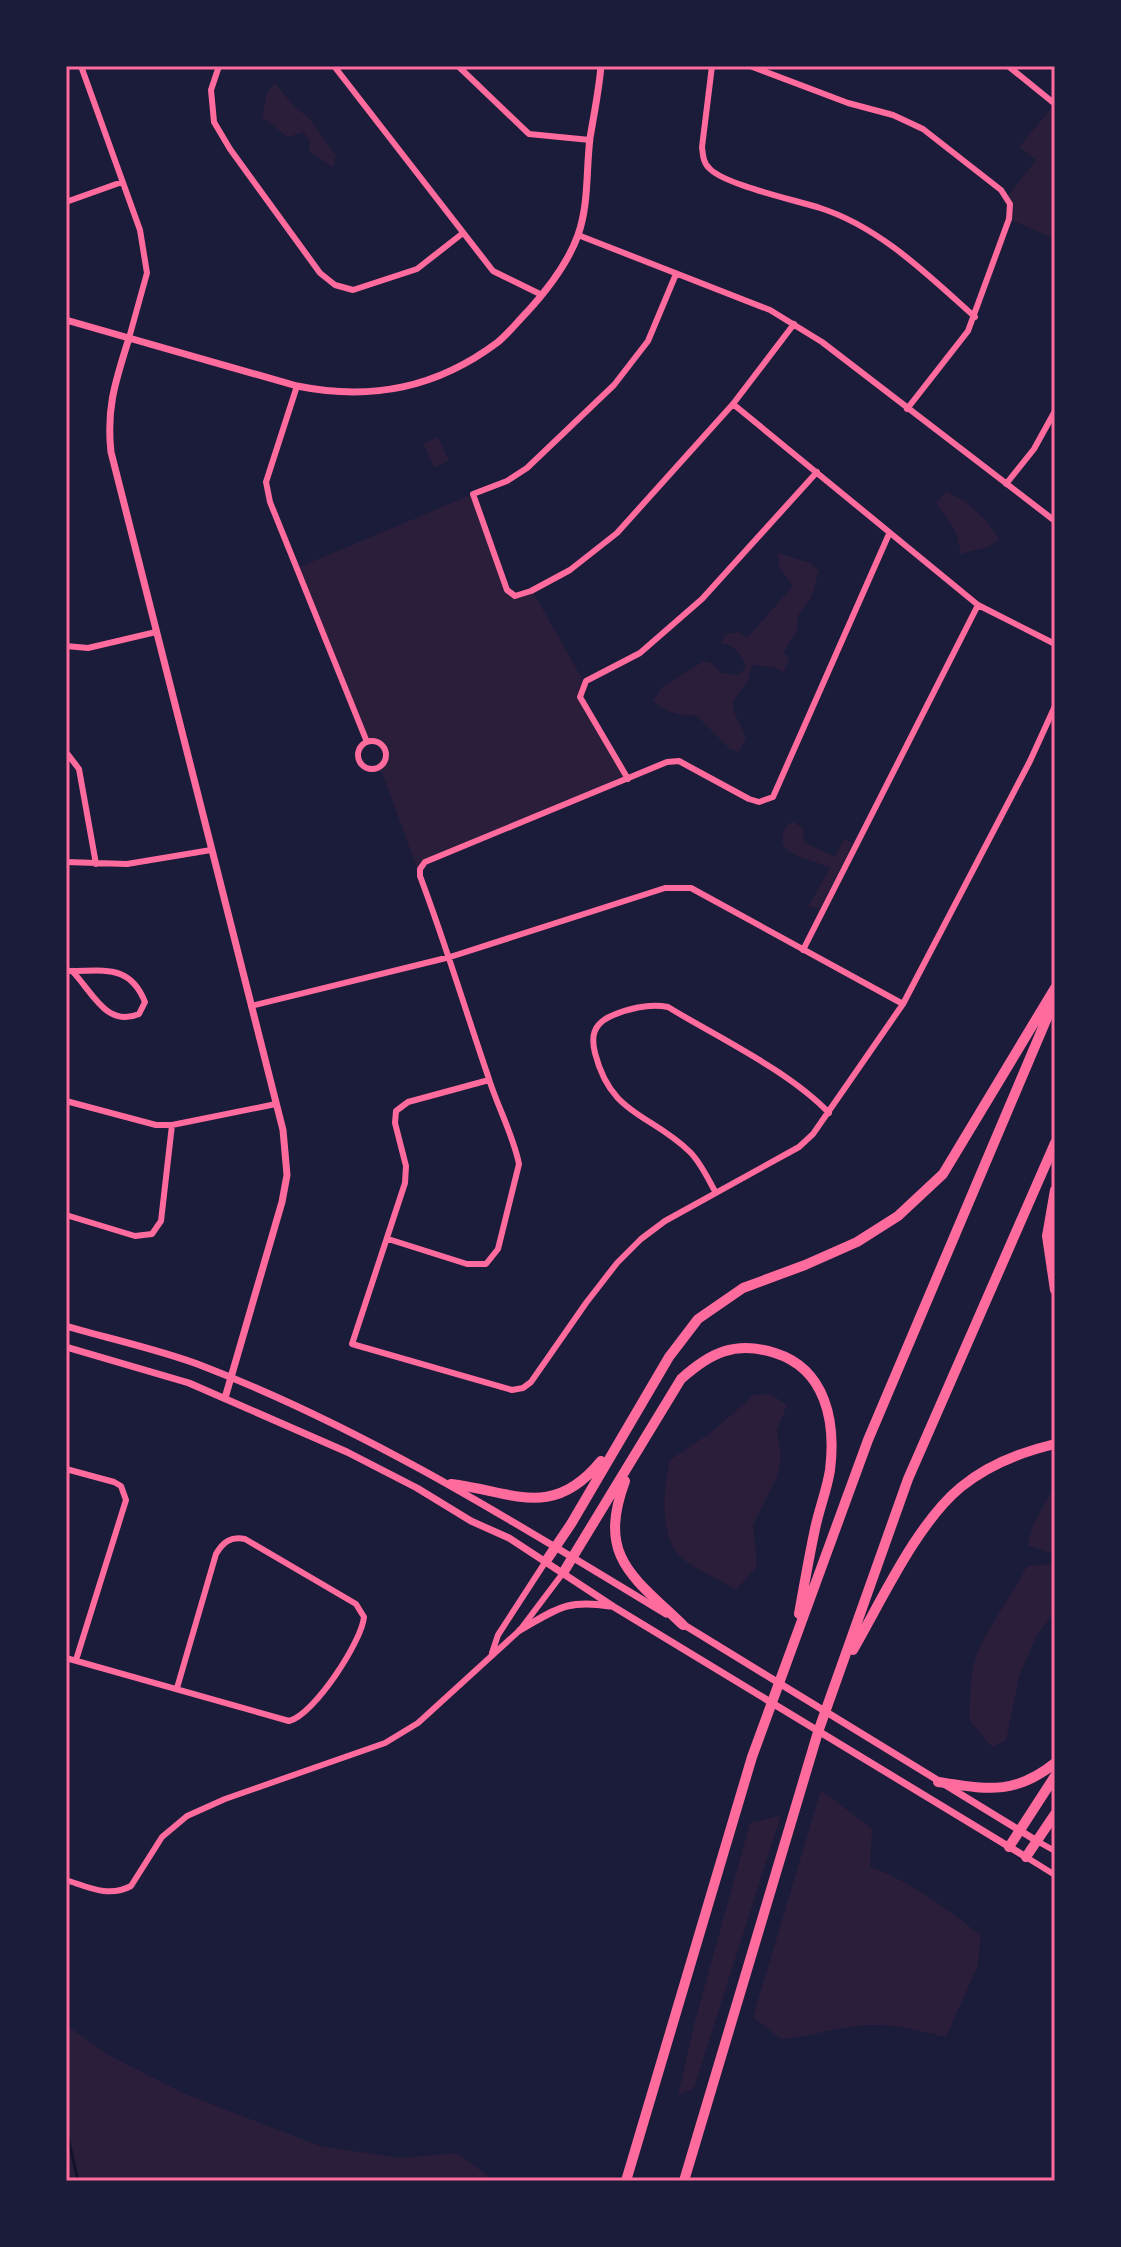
<svg xmlns="http://www.w3.org/2000/svg" width="1121" height="2247" viewBox="0 0 1121 2247" font-family="'IBM Plex Sans',sans-serif">
  <style>
    .green { fill: #2a1e3b }
    .lines { fill: none; stroke-linecap: round; stroke-linejoin: round }
    .stream { stroke: #12122b; stroke-width: 3 }
    .minor { stroke: #ff6b9d; stroke-width: 6 }
    .tertiary { stroke: #ff6b9d; stroke-width: 7 }
    .motorway { stroke: #ff6b9d; stroke-width: 10 }
    .neatline { fill: none; stroke: #ff6b9d; stroke-width: 3 }
  </style>
  <rect width="100%" height="100%" fill="#1b1b3a"/>
  <!-- green -->
  <path class="green" d="M275,83l18,22 17,14 26,37 -3,12 -24,-17 1,-11 -7,-8 -15,5 -26,-20 5,-24z
    M1055,104v135l-46,-20 -2,-22 29,-37 -17,-13z
    M438,437l11,23 -14,8 -12,-24z
    M946,491c25,12 38,25 53,48l-11,8 -28,7c0,-20 -12,-35 -24,-51z
    M473,494l34,96 8,6 16,-5 5,6 49,87 -5,13 48,82 -200,80 -8,17 -37,-101 -5,-6 6,-6 2,-11 -6,-9 -13,-1 -70,-174z
    M778,553l32,10 9,8 -8,27 -13,17 -1,16 -14,21 6,5 -5,15 -11,-5 -21,-2 -4,16 -15,20 1,11 12,25 -7,15 -9,-3 -34,-34c-18,2 -30,-3 -43,-14l9,-14 42,-26 8,2 10,10 15,2 9,-7c-4,-15 -10,-21 -25,-25l5,-9 13,-2 8,6 46,-52 -14,-19z
    M793,822l10,6 1,14 31,15 9,-18 9,4 -33,65 -12,-1 22,-39c-18,-10 -64,-12 -42,-44z
    M771,1394l16,11 -10,25 4,28 -4,19 -24,48 4,41 -21,24c-17,-12 -40,-19 -55,-33 -23,-21 -17,-70 -11,-97l39,-26 45,-39z
    M1053,1486h2v69l-27,-10c3,-23 17,-37 25,-59z
    M1055,1560v50l-20,29 -16,38 -13,63 -14,7 -22,-26c0,-25 -1,-51 10,-74 13,-28 33,-53 47,-81l24,-2z
    M821,1790l51,39 -2,38c43,15 75,41 111,68l-3,30 -32,72c-30,-7 -58,-15 -89,-11 -26,3 -50,11 -76,13l-28,-22z
    M781,1815l-87,273 -16,8 17,-75 55,-198z
    M66,2025l41,29 78,40 135,52 80,12 57,-5 38,28h-429z"/>
  <g class="lines">
    <!-- stream -->
    <path class="stream" d="M66,2129l12,52"/>
    <!-- minor -->
    <path class="minor" d="M81,66l59,164 7,43 -18,65
      M219,66l-8,24 3,32 16,27 90,124 15,12 18,5 64,-21 46,-36
      M334,66l159,205 49,24
      M458,66l71,68 61,6
      M712,66l-10,81c1,8 1,16 8,22 16,16 85,31 110,39 60,19 109,68 155,109
      M750,66l98,37 45,12 30,14 78,61 9,14 -1,15 -41,112 -61,78
      M1008,66l47,38
      M66,202l56,-20
      M578,235l192,75 52,32 233,179
      M676,274l-28,67 -34,44 -87,83 -20,13 -34,13 34,96 8,6 16,-5 39,-21 47,-37 116,-129 61,-80
      M297,386l-31,96 4,20 97,240
      M733,404l245,201 77,39
      M1006,484l28,-35 21,-38
      M66,646l22,2 68,-16
      M358 755a14 14 0 1 1 28 0a14 14 0 1 1-28 0Z
      M66,752l13,17 17,95
      M628,779l-48,-82 6,-16 54,-28 62,-54 115,-127
      M66,862l61,2 84,-14
      M803,950l175,-345
      M66,971c35,1 63,-9 79,31l-6,12c-33,14 -47,-23 -67,-43
      M251,1006l199,-49 215,-69h26l212,116
      M489,1080l-81,22 -12,9 -1,12 11,43 -1,17 -53,161 160,46 11,-2 8,-6 55,-79 31,-40 24,-24 24,-18 134,-74 14,-13 90,-130 127,-243 25,-55
      M66,1101l90,24h16l104,-21
      M716,1193c-8,-14 -15,-30 -26,-41 -40,-39 -79,-36 -95,-99 -4,-16 -2,-28 14,-36 17,-8 40,-14 59,-10 51,31 121,64 161,106
      M66,1215l69,21 17,-2 9,-13 11,-96
      M388,1239l79,25h19l12,-15 21,-85c-6,-30 -22,-58 -31,-88 -23,-67 -43,-134 -68,-200v-7l5,-7 242,-100 12,-1 70,38 10,3 14,-5 116,-263
      M66,1469l48,13 7,4 5,14 -50,160
      M492,1653l6,-18 48,-74
      M66,1658l223,63c25,-6 73,-80 75,-104l-8,-13 -111,-65c-14,-3 -22,3 -29,15l-39,134
      M1037,1841l18,10
      M1026,1857l29,18
      M66,1880c22,7 43,18 65,6l31,-49 25,-21 38,-17 160,-56 33,-20 102,-93 43,-57"/>
    <!-- tertiary -->
    <path class="tertiary" d="M66,320l231,66c75,15 140,2 201,-44 11,-9 20,-21 30,-31 20,-22 40,-48 50,-76 11,-31 8,-65 12,-97 4,-24 9,-48 11,-72
      M129,338c-13,42 -23,69 -18,114l172,678 4,45 -5,27 -57,196
      M66,1326c44,13 91,23 134,39 166,64 316,158 466,249
      M66,1347l123,36 158,69 70,36 54,33 38,17 105,69 412,250
      M681,1623l356,218
      M520,1630c37,-21 46,-31 90,-24"/>
    <!-- motorway -->
    <path class="motorway" d="M1055,1190l-8,46 8,54
      M625,1481c-28,76 7,95 58,144
      M451,1484c61,7 101,37 150,-23
      M546,1561l25,-37 98,-167 29,-38 45,-31 62,-23 52,-23 41,-26 45,-42 112,-186
      M563,1573l118,-194c29,-26 54,-39 94,-26 51,16 61,69 55,117 -3,20 -11,39 -15,59 -6,28 -11,57 -16,85
      M853,1650c29,-50 64,-127 108,-163 27,-22 60,-35 94,-43
      M938,1782c48,7 76,14 117,-19
      M1009,1847l46,-71
      M1026,1857l29,-43
      M626,2181l126,-424 116,-317 187,-441
      M684,2181l134,-449 90,-253 147,-336"/>
  </g>
  <!-- border -->
  <rect width="1121" height="2247" fill="none" stroke="#1b1b3a" stroke-width="136"/>
  <rect x="68" y="68" width="985" height="2111" class="neatline"/>
</svg>
